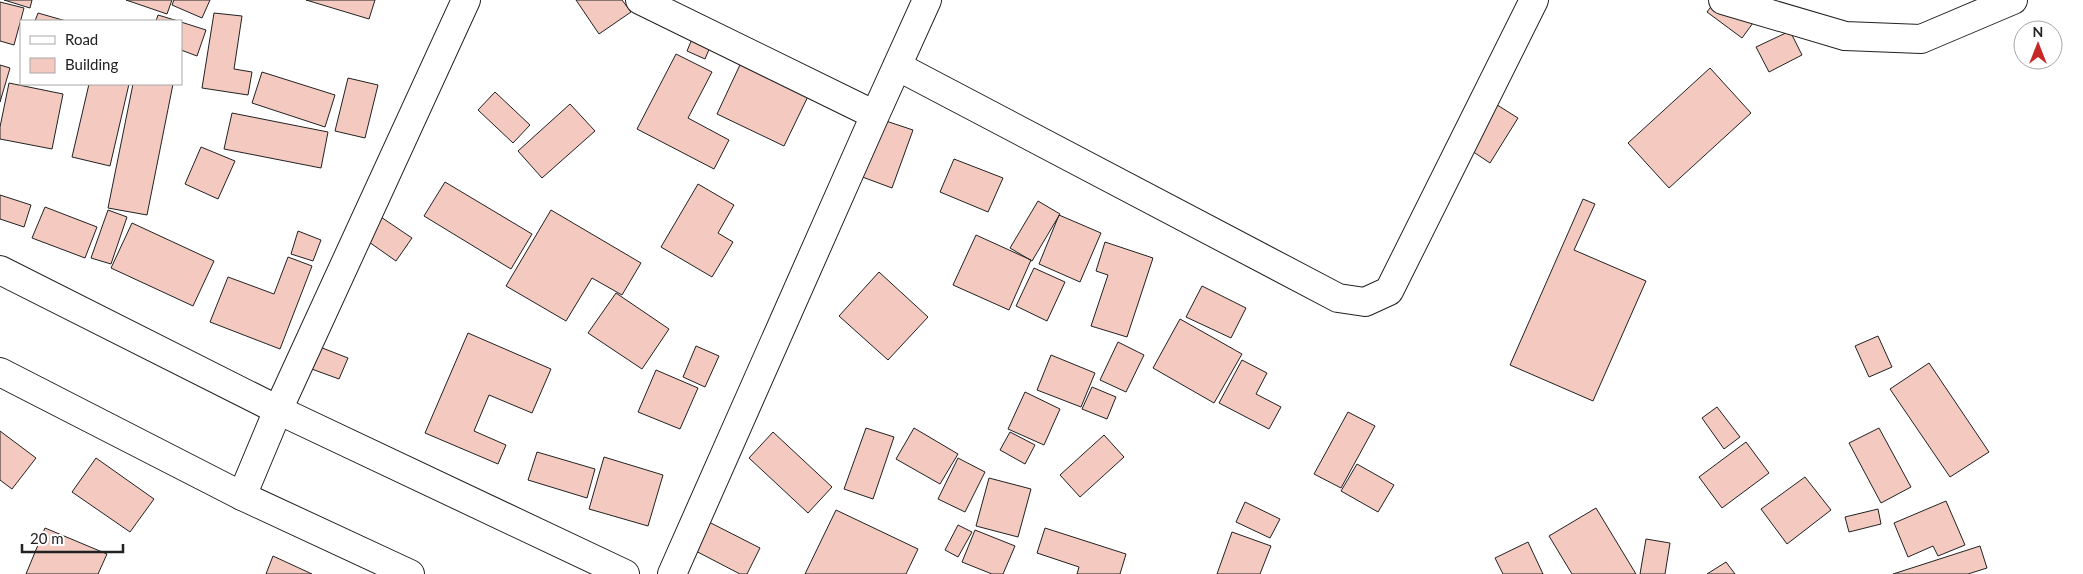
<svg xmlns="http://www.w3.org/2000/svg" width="2083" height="574" viewBox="0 0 2083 574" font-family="Lato,sans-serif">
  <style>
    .building { fill: #f3c9c0; stroke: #222 }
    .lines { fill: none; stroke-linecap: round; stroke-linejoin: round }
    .street-casing { stroke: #222; stroke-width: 30 }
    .highway-casing { stroke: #222; stroke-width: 30 }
    .street { stroke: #fff; stroke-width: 28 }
    .highway { stroke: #fff; stroke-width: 28 }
  </style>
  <rect width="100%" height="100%" fill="#fff"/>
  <!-- building -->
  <path class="building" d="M4,0h28l-2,8z
    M126,0h46l-5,14z
    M174,0h36l-8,18 -30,-13z
    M306,0h69l-6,19z
    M576,0h46l9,12 -32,22z
    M1716,0l48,8 -22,30 -35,-26z
    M0,2l24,6 -10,37 -14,-4z
    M38,13l28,8h-31z
    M214,13l28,3 -8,53 18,3 -4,23 -46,-7z
    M158,15l20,6h-22z
    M181,22l25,8 -9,26 -16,-6z
    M697,27l18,8 -10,24 -18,-8z
    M1790,31l12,24 -33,17 -13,-25z
    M746,52l68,32 -30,62 -67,-32z
    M676,54l36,18 -24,46 41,22 -15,29 -77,-40z
    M0,65l10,3 -10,34z
    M1710,68l41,45 -82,75 -41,-45z
    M262,72l73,23 -10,32 -73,-24z
    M348,78l30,7 -13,53 -30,-7z
    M9,83l54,11 -11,55 -52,-10v-12z
    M89,84h40l-19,82 -38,-9z
    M133,84h40l-26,131 -39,-7z
    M495,92l35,33 -17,18 -35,-33z
    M1494,103l24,15 -28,45 -24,-16z
    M570,104l25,27 -53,47 -24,-27z
    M232,113l96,19 -7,36 -97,-19z
    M877,118l36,12 -21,58 -35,-13z
    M201,147l34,14 -17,38 -33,-15z
    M954,159l49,19 -15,34 -48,-20z
    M445,182l87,52 -21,35 -87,-53z
    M698,184l36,21 -16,28 15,9 -21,35 -51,-30z
    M0,195l31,10 -7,22 -24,-8z
    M1583,199l12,5 -21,46 72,31 -53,120 -83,-36z
    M1038,201l22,13 -28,47 -22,-13z
    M45,207l52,20 -12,31 -53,-20z
    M108,210l19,7 -16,47 -20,-6z
    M551,210l90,53 -19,32 -30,-17 -26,43 -60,-35z
    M375,213l37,25 -16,23 -37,-26z
    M1059,215l42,18 -21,49 -41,-18z
    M132,223l82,38 -21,45 -82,-38z
    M298,231l23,9 -8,21 -22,-7z
    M976,235l55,25 -22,50 -56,-25z
    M1105,242l48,16 -26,79 -36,-11 17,-51 -12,-4z
    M288,257l24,9 -32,83 -70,-27 18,-45 46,17z
    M1034,268l31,14 -18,39 -31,-15z
    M879,272l49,45 -40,43 -49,-44z
    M1202,286l44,22 -15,30 -45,-21z
    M616,293l53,36 -27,40 -54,-36z
    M1180,319l62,35 -28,49 -61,-35z
    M468,333l83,36 -19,44 -43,-18 -15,36 32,14 -8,19 -73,-31z
    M1878,336l14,31 -23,10 -14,-31z
    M307,342l41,16 -9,21 -41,-15z
    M1118,342l26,13 -18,37 -26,-12z
    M696,346l23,10 -14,31 -22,-10z
    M1051,355l44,18 -14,34 -44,-17z
    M1242,360l25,13 -11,21 25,13 -12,22 -50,-26z
    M1929,363l60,89 -39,25 -60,-88z
    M656,370l42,18 -18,41 -42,-17z
    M1092,387l24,10 -9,22 -25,-10z
    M1025,392l35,17 -16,36 -36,-16z
    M1717,407l23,30 -16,12 -22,-31z
    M1348,412l27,14 -34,62 -27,-14z
    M866,428l28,9 -21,62 -29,-10z
    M914,428l44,26 -18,30 -44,-25z
    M1879,428l32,59 -30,16 -32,-60z
    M0,431l36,27 -24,31 -12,-9z
    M773,432l59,55 -24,26 -59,-55z
    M1010,432l25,13 -10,19 -25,-14z
    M1104,435l20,22 -44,40 -20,-22z
    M1746,442l23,31 -47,35 -23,-31z
    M537,452l58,17 -8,29 -59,-18z
    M604,457l59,18 -15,51 -59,-17z
    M96,458l58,41 -24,33 -58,-40z
    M958,458l27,14 -20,40 -27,-13z
    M1357,464l37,21 -16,27 -37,-21z
    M1805,477l26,33 -44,34 -26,-35z
    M989,478l42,11 -13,48 -42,-11z
    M1946,501l19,44 -27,11 -5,-10 -25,11 -14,-34z
    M1245,502l35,17 -10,19 -34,-16z
    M1596,508l40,66h-64l-23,-38z
    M1878,509l3,15 -32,8 -4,-15z
    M836,510l82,39 -12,25h-101z
    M703,519l57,29 -13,26h-7l-52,-27z
    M958,525l14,7 -14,25 -13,-7z
    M45,528l62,26 -9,20h-72z
    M1045,528l81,26 -6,20h-43l2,-7 -42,-14z
    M975,530l40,16 -12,28h-11l-30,-12z
    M1232,532l39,14 -11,28h-43z
    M1646,539l24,4 -5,31h-25z
    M1528,542l15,32h-40l-8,-16z
    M1980,546l7,22 -19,6h-75z
    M273,556l39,18h-46z
    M1726,562l9,12h-28z"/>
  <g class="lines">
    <defs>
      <path id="street" d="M640,0l235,115
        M1723,0l122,36 76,3 92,-39
        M897,66l441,232 27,4 24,-11 145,-291
        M242,496l36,-86 188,-410
        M672,574l203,-459 52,-115"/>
      <path id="highway" d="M0,270l278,140 347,164
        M0,372l242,124 168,78"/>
    </defs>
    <!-- street casing -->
    <use href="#street" class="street-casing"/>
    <!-- highway casing -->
    <use href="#highway" class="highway-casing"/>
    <!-- street -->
    <use href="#street" class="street"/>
    <!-- highway -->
    <use href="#highway" class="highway"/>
  </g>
  <!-- legend -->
  <rect x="20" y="20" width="162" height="65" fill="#ffffff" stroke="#a7a7a7"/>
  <rect x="30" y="36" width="25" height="8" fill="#ffffff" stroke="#a7a7a7"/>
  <text x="65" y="45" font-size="15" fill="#222222">Road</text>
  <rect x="30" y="58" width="25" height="15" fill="#f3c9c0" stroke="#a7a7a7"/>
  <text x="65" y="70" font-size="15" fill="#222222">Building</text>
  <!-- north arrow -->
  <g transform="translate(2038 45)"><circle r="24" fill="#ffffff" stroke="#a7a7a7"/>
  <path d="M0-4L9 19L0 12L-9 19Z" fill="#c62828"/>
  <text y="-8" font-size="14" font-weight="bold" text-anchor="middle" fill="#222222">N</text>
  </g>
  <!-- scale -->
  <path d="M22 544v8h101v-8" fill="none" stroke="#222222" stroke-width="2.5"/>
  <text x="30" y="544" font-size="15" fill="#222222" stroke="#ffffff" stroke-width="4" paint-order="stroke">20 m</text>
</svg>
